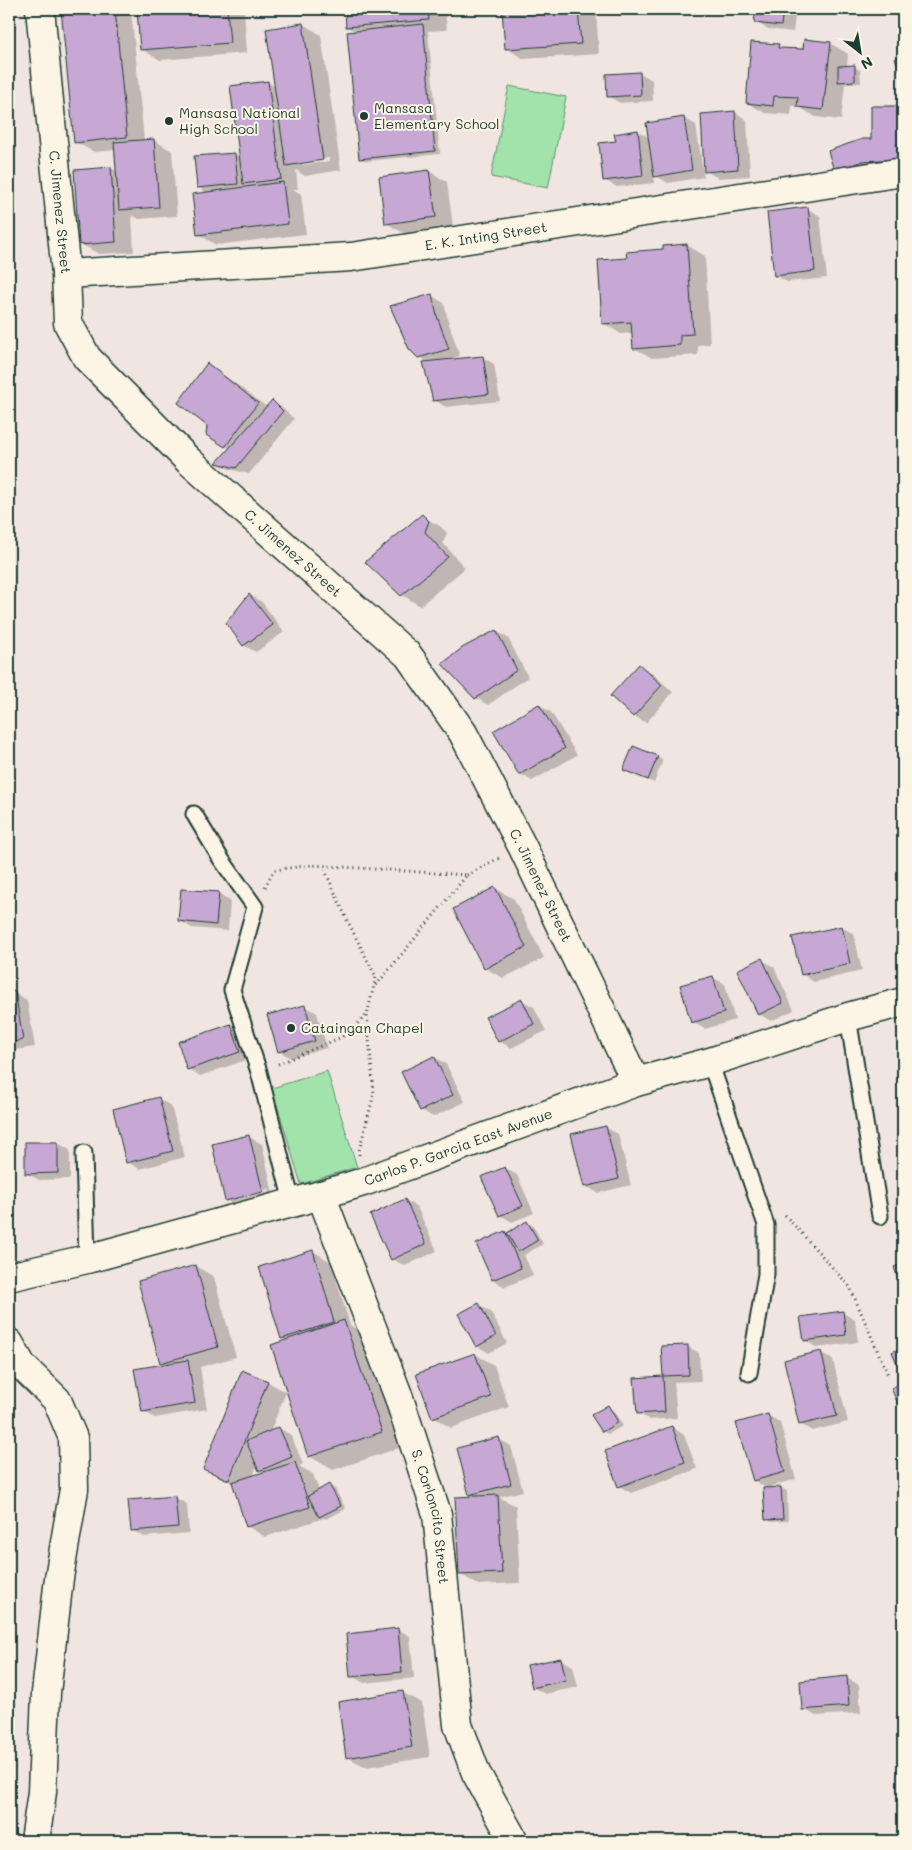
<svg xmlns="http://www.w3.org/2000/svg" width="912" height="1850" viewBox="0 0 912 1850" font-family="Mali,sans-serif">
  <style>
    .green { fill: #a2e3ac; stroke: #609070 }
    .shadow { fill: #0003; fill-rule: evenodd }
    .building { fill: #c7a7d3; stroke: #1f3d34 }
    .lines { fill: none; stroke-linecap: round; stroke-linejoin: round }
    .service-casing { stroke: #1f3d34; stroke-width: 19 }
    .minor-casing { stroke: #1f3d34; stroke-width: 31 }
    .secondary-casing { stroke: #1f3d34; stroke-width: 31 }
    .path { stroke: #1f3d34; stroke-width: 3; stroke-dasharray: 1 4; stroke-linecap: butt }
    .service { stroke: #fcf5e5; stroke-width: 15 }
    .minor { stroke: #fcf5e5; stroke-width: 28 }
    .secondary { stroke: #fcf5e5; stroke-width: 28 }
    .poi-dot { fill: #1f3d34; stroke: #fcf5e5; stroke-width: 2 }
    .labels { text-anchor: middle; stroke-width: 4; stroke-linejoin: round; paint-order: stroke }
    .poi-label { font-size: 14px; fill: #1f3d34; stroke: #fcf5e5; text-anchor: start }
    .street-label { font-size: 14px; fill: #1f3d34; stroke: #fcf5e5 }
  </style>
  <rect width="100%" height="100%" fill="#f1e5e1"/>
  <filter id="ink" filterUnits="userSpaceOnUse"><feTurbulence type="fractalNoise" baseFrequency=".02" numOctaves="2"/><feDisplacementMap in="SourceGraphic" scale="10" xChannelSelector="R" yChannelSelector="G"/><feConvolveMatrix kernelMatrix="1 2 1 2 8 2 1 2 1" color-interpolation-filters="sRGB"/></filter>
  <g filter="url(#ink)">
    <!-- green -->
    <path class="green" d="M509,86l57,11 -18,91 -57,-11z
      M327,1071l30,96 -56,17 -29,-96z"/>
    <!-- shadow -->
    <path class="shadow" d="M63,9h68l13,132 10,-1 18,11 5,65 -38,3 -7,-4 2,37 -35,2 -19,-10 31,-76 7,4 -2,-22 -22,2 -19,-10z
      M139,9h105l3,44 -87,7 -19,-11z
      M346,9h99l2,21 -19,1 12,123 -74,7 -6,-3 -4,-126 -9,-5z
      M503,9h93l3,45 -75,5 -18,-11z
      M757,9h39l-3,23 -25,-3 -13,-7z
      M303,24l18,11 20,135 -36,6 -9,-6 2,19h-5l8,5 5,40 -90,11 -18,-11 9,-41 -9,-6 36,-33 7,4 26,-76 9,5zM329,158v3l-27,4v-3z
      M752,43l27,3 7,4 18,1 26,-8 18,11 -1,13h7l6,3 1,13 -16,1 -4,36 -25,-3 -19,-11h-5l-1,9 -26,-2 -18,-10z
      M640,73l12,7 1,21 -33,2 -12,-7z
      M901,107l2,1v58l-68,4 37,-30z
      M735,112l12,8 3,56 -32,2 -12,-7z
      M684,118l12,7 8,52 -36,6 -14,-8v8l-37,4 -13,-7 34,-49 12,7z
      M429,171l18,11 6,45 -48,7 -19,-11z
      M808,209l12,7 7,62 -40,4 -12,-7z
      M687,245l18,11 5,88 -12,1v10l-46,3 -18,-10 -1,-15 -12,1 -18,-11 61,-73z
      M432,296l12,7 5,21 11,32 -11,3v1l33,-3 12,7 6,37 -54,6 -12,-7 -6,-38 -9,-5z
      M207,365l18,11 42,31 5,-5 12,7 10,10 -45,55 -20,-5 -11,-6 12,-14 -23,-14z
      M422,516l18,10 7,7 -4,10 22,25 -45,38 -18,-11z
      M250,595l12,7 22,30 -28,20 -13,-7z
      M496,631l12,7 20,39 -40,28 -12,-7z
      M639,665l12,7 22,20 -27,31 -12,-7z
      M539,705l12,7 26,43 -45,26 -12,-7 -25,-42z
      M657,757l6,3 -9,23 -24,-10z
      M495,888l19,11 30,59 -41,20 -18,-10z
      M218,894l12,7 -2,30 -36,-3 -12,-7z
      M842,927l12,7 8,37 -48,11 -12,-8z
      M762,960l12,7 20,43 -23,11 -12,-7z
      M712,977l13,7 10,36 -30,9 -13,-7z
      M15,993l12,7 8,47 -26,4v-57z
      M521,1000l13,7 12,24 -35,17 -12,-7z
      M305,1006l12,7 10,35 -36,10 -12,-7z
      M231,1025l12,7 9,26 -52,18 -12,-7z
      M434,1057l12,7 19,38 -32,15 -12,-7z
      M159,1099l12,7 14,51 -45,12 -13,-7z
      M605,1127l13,7 13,51 -33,8 -13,-7z
      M249,1137l13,7 12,54 -36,9 -12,-7zM269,1189v3l-35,8v-3z
      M58,1143l12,7v29l-31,1 -13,-7z
      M505,1168l12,7 17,38 -22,9 -12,-7z
      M405,1200l12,7 20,44 -32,15 -13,-7z
      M527,1223l6,3 10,18 -19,11 9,20 -28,12 -12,-7 -15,-36 27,-12 3,2z
      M313,1251l18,11 19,63 18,10 37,111 -72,24 -24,-14 -22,-115 -5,-3z
      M196,1266l18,11 22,80 -36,10 7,42 -52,9 -12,-7 24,-46 -5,-3z
      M479,1305l12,7 16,31 -18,10 -12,-7z
      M843,1313l12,7 3,22 -41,6 -12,-8z
      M687,1346l12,7 2,28 -27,1 3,36 -27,2 -12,-7 -2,-34 28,-2 -1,-30z
      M821,1352l12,8 15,62 -36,9 -12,-7z
      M475,1354l19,11 15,42 -58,21 -18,-11z
      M242,1372l26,10 18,10 -16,40 9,-4 12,7 12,29 -4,2 14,8 6,17 10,-5 6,3 11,20 -20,10 -2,-1 -59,19 -18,-11 -13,-42 -30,-15zM257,1465l3,5 4,3 -11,4z
      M608,1407l5,3 10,16 -15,8 -6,-3z
      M768,1415l12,8 16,56 -30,9 -12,-8z
      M672,1427l12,8 13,34 -66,24 -12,-7z
      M499,1439l12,7 12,45 -24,6 17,9 4,77 -42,2 -18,-11 16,-77 -6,-3z
      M781,1488l6,3 1,30 -16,1 -6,-3z
      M174,1497l13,7 2,29 -45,4 -12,-7z
      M397,1629l13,7 4,42 -50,5 -13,-7z
      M561,1659l12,7 5,21 -33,7 -12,-7z
      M847,1678l12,7 2,28 -45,3 -13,-7z
      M403,1693l19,10 8,54 -64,10 -19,-10 -8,-54z"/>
    <!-- building -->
    <path class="building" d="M61,9h54l12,128 -53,6z
      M137,9h90l3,34 -90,7z
      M345,9h83l1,11 -83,7z
      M502,9h76l3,35 -76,5z
      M756,9h27l-2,17 -27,-3z
      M303,23l20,137 -37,6 -20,-137z
      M423,24l12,127 -76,8 -12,-127z
      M804,39l27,3 -8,68 -26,-3 1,-10 -24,-1 -1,10 -27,-3 5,-61 28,2 -1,4 25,1z
      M903,55v23l-8,-20z
      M855,65v16l-17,1v-16z
      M640,72l1,23 -34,2 -1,-23z
      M268,81l13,98 -38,5 -13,-98z
      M871,106h31l-1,37h-4l1,16 -35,2 -29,10 -6,-20 34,-12h9z
      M735,111l3,58 -34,3 -3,-58z
      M684,117l8,53 -38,7 -8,-54z
      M638,130l5,46 -40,5 -4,-38 17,-2 -2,-7z
      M154,139l5,68 -40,3 -5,-68z
      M235,153l3,31 -41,4 -3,-32z
      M111,167l5,75 -37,3 -5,-75z
      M429,170l7,47 -51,7 -6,-47z
      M283,182l5,42 -91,11 -5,-41z
      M808,207l7,64 -41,5 -7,-64z
      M687,244l6,90 -13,1v10l-47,4 -2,-27 -29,2 -4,-64 29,-2 -1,-6 37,-3v-3z
      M432,294l5,22 12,33 -31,9 -9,-9 -19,-43z
      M483,356l6,38 -56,7 -10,-39z
      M207,363l51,40 -33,44 -19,-12 1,-9 -29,-23z
      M272,400l11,11 -47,57 -20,-5z
      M422,514l7,7 -4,11 23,25 -47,39 -36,-34z
      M249,594l24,31 -30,21 -17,-23z
      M496,630l21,40 -42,29 -33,-35 20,-16z
      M639,664l23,21 -29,32 -23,-21z
      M539,704l26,44 -46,27 -26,-44z
      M633,746l25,10 -10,24 -25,-10z
      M495,887l31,60 -42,22 -31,-60z
      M181,889l38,3 -3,33 -38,-4z
      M842,926l8,38 -49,11 -9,-38z
      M762,958l21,45 -25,12 -21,-45z
      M713,976l11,37 -33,10 -11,-38z
      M15,991l8,49 -14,3v-51z
      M522,999l12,25 -36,18 -13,-25z
      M305,1005l10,36 -37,11 -11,-37z
      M231,1024l9,28 -53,18 -9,-28z
      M434,1056l19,39 -33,16 -19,-39z
      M159,1097l14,54 -47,12 -13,-54z
      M606,1126l13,53 -35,8 -13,-53z
      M249,1135l14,57 -38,9 -13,-57z
      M25,1142h33v31l-33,1z
      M505,1167l18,39 -24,10 -18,-39z
      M405,1199l21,45 -35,16 -21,-45z
      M527,1221l11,19 -20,12 -11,-19z
      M505,1231l16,37 -29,12 -16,-36z
      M313,1250l21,72 -53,17 -22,-72z
      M903,1264v29l-9,-26z
      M196,1265l22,82 -58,16 -22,-82z
      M479,1303l17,33 -20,11 -18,-33z
      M843,1311l3,24 -42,6 -4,-24z
      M344,1320l38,112 -74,25 -37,-112z
      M688,1345l1,30 -26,1 -2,-30z
      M903,1347v30l-11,-25z
      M821,1351l16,65 -38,9 -15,-65z
      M475,1353l16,44 -59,21 -16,-44z
      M188,1360l7,43 -53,9 -8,-43z
      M242,1370l26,11 -39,99 -26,-11z
      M663,1376l2,36 -28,2 -3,-36z
      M903,1382v30l-1,1 -11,-25z
      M608,1405l10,17 -16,10 -11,-17z
      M768,1414l17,58 -32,9 -17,-58z
      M672,1426l13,36 -67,25 -13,-36z
      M279,1427l13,30 -33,14 -13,-30z
      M499,1437l12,47 -42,11 -12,-47z
      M295,1462l15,45 -64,20 -14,-45z
      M329,1484l12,22 -22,11 -11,-21z
      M781,1487l2,32 -18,1 -2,-32z
      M498,1495l4,78 -43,2 -4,-78z
      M175,1496l3,31 -47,4 -3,-31z
      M398,1628l4,44 -52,5 -4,-43z
      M561,1658l5,22 -34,8 -5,-23z
      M847,1676l2,30 -47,4 -2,-29z
      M403,1691l9,56 -66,11 -8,-56z"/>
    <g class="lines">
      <defs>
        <path id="service" d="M194,814l27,45 34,48 -23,83 27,82 33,130
          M848,1017l32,199
          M710,1062l56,163v49l-17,99
          M84,1153l3,106"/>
        <g id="minor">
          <path id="s1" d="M40,9l26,265 2,49 19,35 102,103 219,194 55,78 59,113 114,236"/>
          <path id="s2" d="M66,274l285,-17 552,-85"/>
          <path id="s3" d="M321,1195l77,200 39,119 21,211 18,48 38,68"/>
          <path d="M9,1343l13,23 35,34 16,38 1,51 -15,89 -13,115 -4,99 -7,49"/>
        </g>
        <g id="secondary">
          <path id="s4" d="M9,1277l78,-18 234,-64 42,-13 273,-100 74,-20 138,-45 55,-15"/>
        </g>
      </defs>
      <!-- service casing -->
      <use href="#service" class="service-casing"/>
      <!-- minor casing -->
      <use href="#minor" class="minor-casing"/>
      <!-- secondary casing -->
      <use href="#secondary" class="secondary-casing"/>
      <!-- path -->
      <path class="path" d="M467,875l32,-17
        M265,887l9,-17 38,-5 155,10 -93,113
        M278,1064l64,-27 25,-22 9,-38 -28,-55 -25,-56
        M359,1155v-4l15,-57 -7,-78
        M785,1215l65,72 38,88"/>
      <!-- service -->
      <use href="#service" class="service"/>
      <!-- minor -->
      <use href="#minor" class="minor"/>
      <!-- secondary -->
      <use href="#secondary" class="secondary"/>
    </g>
  </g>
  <!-- markers -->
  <g class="poi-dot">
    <circle cx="364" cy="116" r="5"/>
    <circle cx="169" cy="121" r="5"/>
    <circle cx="291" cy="1028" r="5"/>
  </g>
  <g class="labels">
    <!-- poi labels -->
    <g class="poi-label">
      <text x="374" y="113">Mansasa<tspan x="374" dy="16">Elementary School</tspan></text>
      <text x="179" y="118">Mansasa National<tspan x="179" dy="16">High School</tspan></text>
      <text x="301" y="1033">Cataingan Chapel</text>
    </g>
    <!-- street labels -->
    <g class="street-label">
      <text dy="5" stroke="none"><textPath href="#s1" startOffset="204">C. Jimenez Street</textPath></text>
      <text dy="5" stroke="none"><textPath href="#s2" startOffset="422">E. K. Inting Street</textPath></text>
      <text dy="5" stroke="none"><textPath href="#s1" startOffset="639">C. Jimenez Street</textPath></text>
      <text dy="5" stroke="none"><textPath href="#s1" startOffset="1059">C. Jimenez Street</textPath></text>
      <text dy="5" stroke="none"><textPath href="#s4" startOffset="468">Carlos P. Garcia East Avenue</textPath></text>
      <text dy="5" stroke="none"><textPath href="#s3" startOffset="341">S. Corloncito Street</textPath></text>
    </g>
  </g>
  <!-- margin -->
  <rect width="912" height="1850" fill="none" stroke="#fcf5e5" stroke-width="30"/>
  <rect x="15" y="15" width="882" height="1820" fill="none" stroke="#1f3d34" stroke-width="2" filter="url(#ink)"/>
  <!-- north arrow -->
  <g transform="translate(860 52) rotate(149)" stroke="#fcf5e5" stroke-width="4" paint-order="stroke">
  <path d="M0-4L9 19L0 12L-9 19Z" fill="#1f3d34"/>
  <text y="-8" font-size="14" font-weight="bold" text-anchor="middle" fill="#1f3d34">N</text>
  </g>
</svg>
